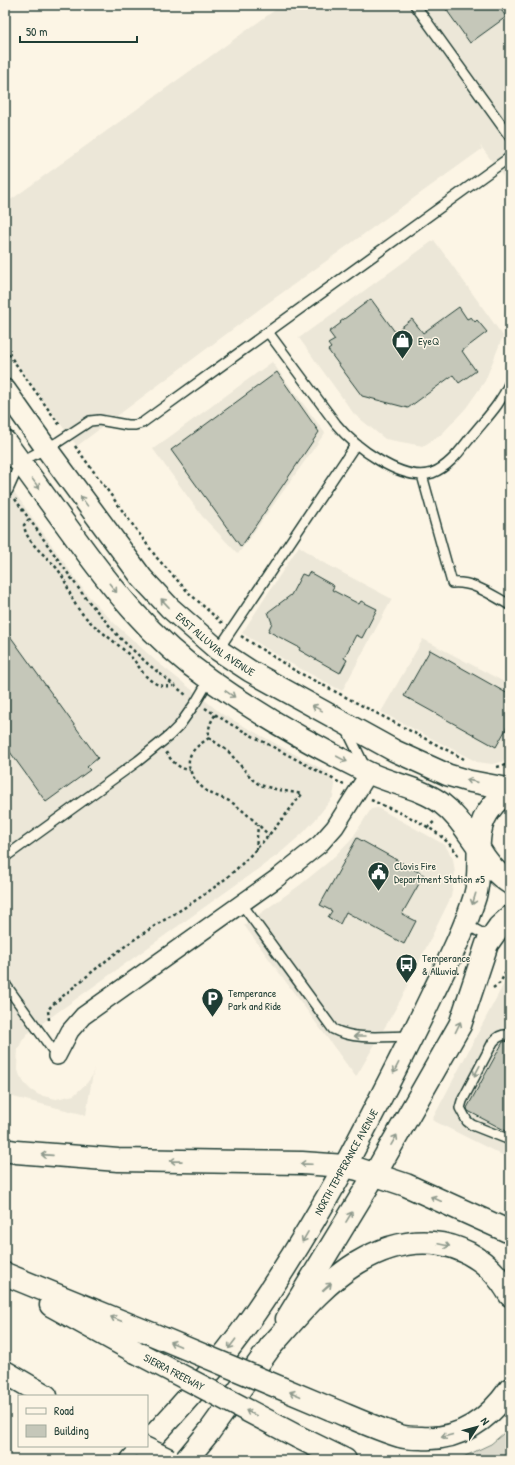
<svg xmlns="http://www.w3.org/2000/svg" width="515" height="1465" viewBox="0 0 515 1465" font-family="'Patrick Hand',sans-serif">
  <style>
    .built { fill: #ece7d8 }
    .green { fill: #dcdacc; stroke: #7e8c80 }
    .building { fill: #c5c7b9; stroke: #1f3d34 }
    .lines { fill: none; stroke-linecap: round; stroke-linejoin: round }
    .service-casing { stroke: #1f3d34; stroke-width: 12 }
    .minor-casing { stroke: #1f3d34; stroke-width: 20 }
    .tertiary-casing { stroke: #1f3d34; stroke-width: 24 }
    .secondary-casing { stroke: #1f3d34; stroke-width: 25 }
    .primary-casing { stroke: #1f3d34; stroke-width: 25 }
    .motorway-casing { stroke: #1f3d34; stroke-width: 25 }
    .path { stroke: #1f3d34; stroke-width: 2.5; stroke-dasharray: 3 3; stroke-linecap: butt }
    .service { stroke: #fcf5e5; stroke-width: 9 }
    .minor { stroke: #fcf5e5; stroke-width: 17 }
    .tertiary { stroke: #fcf5e5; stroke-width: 21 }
    .secondary { stroke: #fcf5e5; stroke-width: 22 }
    .primary { stroke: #fcf5e5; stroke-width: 22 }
    .motorway { stroke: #fcf5e5; stroke-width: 22 }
    .motorway-bridge-casing { stroke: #1f3d34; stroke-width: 25; stroke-linecap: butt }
    .motorway-bridge { stroke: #fcf5e5; stroke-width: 22 }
    .oneway { stroke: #8e998c }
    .labels { text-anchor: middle; stroke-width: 3; stroke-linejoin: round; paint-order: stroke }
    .poi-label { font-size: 11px; fill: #1f3d34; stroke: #fcf5e5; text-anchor: start }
    .street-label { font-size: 11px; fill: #1f3d34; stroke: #fcf5e5 }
  </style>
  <rect width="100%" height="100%" fill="#fcf5e5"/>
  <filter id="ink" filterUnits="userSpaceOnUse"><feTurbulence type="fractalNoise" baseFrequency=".025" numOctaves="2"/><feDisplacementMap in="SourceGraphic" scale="8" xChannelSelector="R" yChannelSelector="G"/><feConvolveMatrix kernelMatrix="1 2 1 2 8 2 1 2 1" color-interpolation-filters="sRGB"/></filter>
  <g filter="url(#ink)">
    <!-- built -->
    <path class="built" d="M282,5h228v181l-30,-41 2,4 -221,159 -184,138 -72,-97v-145z
      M434,240l69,96 -18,45 -19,27 -25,27 -18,11 -38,-7 -31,-25 -55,-76z
      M272,362l53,71 -87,121 -36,-38 -49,-67z
      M5,479l80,113 29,31 42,38 66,53 107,59 6,12 -2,12 -18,23 -12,13 -24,21 -252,180 -5,7 -4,8 -1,18 3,9 5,8 6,6 8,5 17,4 18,-4 13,-12 5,-7 2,-9 -8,48 -81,-20z
      M299,546l23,16 70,37 -50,92 -54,-29 -46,-29z
      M423,639l87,46v75l-18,4 -15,-2 -96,-50z
      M378,808l67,37 8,14 2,14 -4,24 -51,104 -44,76 -112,-152 56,-40 32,-26 21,-22 18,-28z
      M510,972v187l-78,-39z"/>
    <!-- green -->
    <path class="green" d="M510,1428v32h-53l34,-16z"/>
    <!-- building -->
    <path class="building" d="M443,5h55l8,12 -36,26z
      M371,299l24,33 17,-13 11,14 36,-26 8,12 4,-2 4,5 2,-2 10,12 -25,19 14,20 -17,12 -6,-8 -45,33 -46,-12 -34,-46 3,-2 -3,-4 7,-4 -6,-8 12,-9 -1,-1z
      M277,372l42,60 -78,115 -70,-97z
      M309,572l25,14 -2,4 27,14 2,-3 16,8 -15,29 -6,-3 -12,23 3,2 -7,13 -41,-23 1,-2 -32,-17 4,-8 -4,-11 23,-17 11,-21 5,2z
      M5,629l93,129 -11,9 3,3 -44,32 -41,-57z
      M430,650l80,45v27l-14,25 -92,-51z
      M357,838l67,37 -22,39 14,7 -12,23 -58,-32 -6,12 -12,-7 4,-6 -12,-6z
      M510,1041v92l-42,-22 -1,-3 36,-66z"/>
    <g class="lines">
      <defs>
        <path id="service" d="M415,5l95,132
          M268,332l68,92c18,22 66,59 96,49 19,-7 31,-27 43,-41 15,-18 26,-29 35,-50
          M5,462h15l38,-20 32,-21 9,-1 28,5h8l7,-2 368,-266
          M422,475l30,108c22,-2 39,12 58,22
          M5,492l3,-2 12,-27
          M218,650l138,-206
          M346,728l19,39
          M5,857l133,-96 31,-25 10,-10 17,-24 13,-22
          M241,903l92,126c23,12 53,7 79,7
          M465,924l26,14
          M5,984l52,72
          M510,1035c-7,-1 -13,2 -17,7l-31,59 -2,7 7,13 5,4 38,15"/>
        <path id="minor" d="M57,1056l13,-25 13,-15 193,-137 44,-35 15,-17 34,-54"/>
        <g id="tertiary">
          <path id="s1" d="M5,390l41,58 96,130 28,30 48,42 32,21 145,80 53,24 20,6 42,8"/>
          <path d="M5,441c21,29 43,59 64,88 41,57 82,110 141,151 48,34 104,66 157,92 24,12 52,15 74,31 16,12 25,28 37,44"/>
        </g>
        <path id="secondary" d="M478,847c8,14 18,27 32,36
          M345,1166c30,-57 60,-114 88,-173 15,-31 32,-64 42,-97 9,-30 -5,-63 16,-88 5,-7 11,-12 19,-15
          M287,1319l88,-145 85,-149 27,-81 12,-17 11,-10"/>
        <path id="primary" d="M147,1443c37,-40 74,-81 105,-126 34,-49 64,-99 93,-151
          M132,1460l13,-14
          M186,1460l23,-28 62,-86"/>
        <path id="motorway" d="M5,1150l11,2 102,8 184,3 43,3 13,3 48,16 104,47
          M5,1274l147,60
          M51,1305l85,47
          M271,1346c26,-29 52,-62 86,-83 56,-34 119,-27 153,32
          M5,1372l41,24
          M331,1409c22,9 46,20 69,27 6,2 14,2 21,2 38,3 68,-19 89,-49
          M298,1437l47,23"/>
      </defs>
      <!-- service casing -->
      <use href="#service" class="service-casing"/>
      <!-- minor casing -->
      <use href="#minor" class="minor-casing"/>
      <!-- tertiary casing -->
      <use href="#tertiary" class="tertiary-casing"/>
      <!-- secondary casing -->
      <use href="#secondary" class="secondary-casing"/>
      <!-- primary casing -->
      <use href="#primary" class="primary-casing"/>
      <!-- motorway casing -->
      <use href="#motorway" class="motorway-casing"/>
      <!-- path -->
      <path class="path" d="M5,349l56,78
        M75,446l82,112 32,35 33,30
        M15,499l69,97 36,42 28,26 38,31
        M29,519l-5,6c2,19 24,31 35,46 8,11 10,24 18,36 14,20 37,32 54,50 8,8 11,18 22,25 6,4 13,5 20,4
        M241,636l53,34 170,89
        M205,708l27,17 112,60
        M209,738c-6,4 -14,9 -18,16 -8,15 8,34 21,40 6,3 14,5 19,8 14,9 26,22 38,33
        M166,752c5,9 13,17 24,18
        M497,767l13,-3
        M371,800c30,14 71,27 88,57
        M427,828l9,-8
        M256,850l2,-25
        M493,988l7,-5 10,-19
        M49,1020l-1,-10 4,-5c33,-27 65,-55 101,-78 27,-17 54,-32 78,-53 27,-24 49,-52 71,-80l-23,-4 -19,-5 -7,-5 -25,-29 -19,-13c-1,-10 1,-15 6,-23"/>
      <!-- service -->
      <use href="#service" class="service"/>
      <!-- minor -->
      <use href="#minor" class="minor"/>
      <!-- tertiary -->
      <use href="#tertiary" class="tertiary"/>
      <!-- secondary -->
      <use href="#secondary" class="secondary"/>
      <!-- primary -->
      <use href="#primary" class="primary"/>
      <!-- motorway -->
      <use href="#motorway" class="motorway"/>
      <defs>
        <g id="motorway-bridge">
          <path d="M152,1334l179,75"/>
          <path id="s2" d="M136,1352l162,85"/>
          <path d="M140,1446l29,14"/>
        </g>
      </defs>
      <!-- motorway-bridge casing -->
      <use href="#motorway-bridge" class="motorway-bridge-casing"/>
      <!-- motorway-bridge -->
      <use href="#motorway-bridge" class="motorway-bridge"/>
    </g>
    <!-- one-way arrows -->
    <defs><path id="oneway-shaft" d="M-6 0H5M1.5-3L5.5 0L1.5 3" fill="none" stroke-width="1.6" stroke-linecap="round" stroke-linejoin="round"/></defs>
    <g class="oneway">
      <use href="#oneway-shaft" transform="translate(36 484) rotate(54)"/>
      <use href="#oneway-shaft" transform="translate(84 501) rotate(-126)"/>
      <use href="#oneway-shaft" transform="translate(113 588) rotate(51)"/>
      <use href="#oneway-shaft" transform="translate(165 603) rotate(-133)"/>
      <use href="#oneway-shaft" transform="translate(230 694) rotate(34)"/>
      <use href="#oneway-shaft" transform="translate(317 708) rotate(-151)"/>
      <use href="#oneway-shaft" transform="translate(342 759) rotate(28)"/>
      <use href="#oneway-shaft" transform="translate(472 781) rotate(-167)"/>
      <use href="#oneway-shaft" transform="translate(474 899) rotate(107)"/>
      <use href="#oneway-shaft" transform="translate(458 1027) rotate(-64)"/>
      <use href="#oneway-shaft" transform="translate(360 1036) rotate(180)"/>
      <use href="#oneway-shaft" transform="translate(396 1068) rotate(117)"/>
      <use href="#oneway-shaft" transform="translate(477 1071) rotate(118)"/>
      <use href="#oneway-shaft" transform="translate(394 1140) rotate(-60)"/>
      <use href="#oneway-shaft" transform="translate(47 1155) rotate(-176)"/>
      <use href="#oneway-shaft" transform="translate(176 1161) rotate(-179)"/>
      <use href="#oneway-shaft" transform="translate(306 1164) rotate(-178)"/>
      <use href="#oneway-shaft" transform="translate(436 1199) rotate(-156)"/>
      <use href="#oneway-shaft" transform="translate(349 1217) rotate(-59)"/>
      <use href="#oneway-shaft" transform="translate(305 1237) rotate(120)"/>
      <use href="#oneway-shaft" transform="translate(444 1245) rotate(12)"/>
      <use href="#oneway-shaft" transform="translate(327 1287) rotate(-42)"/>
      <use href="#oneway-shaft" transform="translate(116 1319) rotate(-158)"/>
      <use href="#oneway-shaft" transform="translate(175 1344) rotate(-157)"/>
      <use href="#oneway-shaft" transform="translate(232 1344) rotate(127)"/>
      <use href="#oneway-shaft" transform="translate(295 1394) rotate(-157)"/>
      <use href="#oneway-shaft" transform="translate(251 1413) rotate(-153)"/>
      <use href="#oneway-shaft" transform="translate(447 1436) rotate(166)"/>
    </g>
  </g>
  <!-- icons -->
  <defs>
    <symbol id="shop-pin" viewBox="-11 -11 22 30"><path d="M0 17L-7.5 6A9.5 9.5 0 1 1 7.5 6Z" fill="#1f3d34" stroke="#fcf5e5"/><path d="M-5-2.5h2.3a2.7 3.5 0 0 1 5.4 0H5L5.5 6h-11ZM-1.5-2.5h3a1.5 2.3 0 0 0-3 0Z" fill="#fff"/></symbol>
    <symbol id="civic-pin" viewBox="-11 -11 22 30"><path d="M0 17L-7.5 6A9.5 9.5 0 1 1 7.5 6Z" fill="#1f3d34" stroke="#fcf5e5"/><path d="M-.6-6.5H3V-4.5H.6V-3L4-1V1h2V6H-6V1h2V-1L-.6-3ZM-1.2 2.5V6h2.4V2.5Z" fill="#fff"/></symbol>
    <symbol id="bus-pin" viewBox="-11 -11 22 30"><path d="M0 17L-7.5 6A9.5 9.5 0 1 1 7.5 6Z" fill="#1f3d34" stroke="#fcf5e5"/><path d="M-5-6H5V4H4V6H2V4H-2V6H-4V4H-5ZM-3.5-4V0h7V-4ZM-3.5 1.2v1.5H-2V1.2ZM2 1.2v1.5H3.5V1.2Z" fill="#fff"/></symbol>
    <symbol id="parking-pin" viewBox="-11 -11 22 30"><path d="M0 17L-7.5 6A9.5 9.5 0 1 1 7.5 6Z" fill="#1f3d34" stroke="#fcf5e5"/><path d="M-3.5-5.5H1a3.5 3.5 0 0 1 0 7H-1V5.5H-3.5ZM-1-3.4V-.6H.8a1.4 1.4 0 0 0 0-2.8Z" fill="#fff"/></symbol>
  </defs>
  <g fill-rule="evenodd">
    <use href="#shop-pin" x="390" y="328" width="25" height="34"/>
    <use href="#civic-pin" x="366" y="860" width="25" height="34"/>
    <use href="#bus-pin" x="394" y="952" width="25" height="34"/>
    <use href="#parking-pin" x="200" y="986" width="25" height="34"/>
  </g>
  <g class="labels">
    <!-- poi labels -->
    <g class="poi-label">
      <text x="418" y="345">EyeQ</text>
      <text x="394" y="870">Clovis Fire<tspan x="394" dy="13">Department Station #5</tspan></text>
      <text x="422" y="962">Temperance<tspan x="422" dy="13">&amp; Alluvial</tspan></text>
      <text x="228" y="997">Temperance<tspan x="228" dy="13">Park and Ride</tspan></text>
    </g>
    <!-- street labels -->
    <g class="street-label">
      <text dy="4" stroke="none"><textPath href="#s1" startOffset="332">EAST ALLUVIAL AVENUE</textPath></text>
      <text transform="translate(346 1162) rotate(-61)" y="4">NORTH TEMPERANCE AVENUE</text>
      <text dy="4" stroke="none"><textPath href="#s2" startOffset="43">SIERRA FREEWAY</textPath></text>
    </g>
  </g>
  <!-- margin -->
  <rect width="515" height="1465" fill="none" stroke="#fcf5e5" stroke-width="20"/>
  <rect x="10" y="10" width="495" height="1445" fill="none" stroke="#1f3d34" stroke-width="1.5" filter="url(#ink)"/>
  <!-- legend -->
  <rect x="18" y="1395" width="130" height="52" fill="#fcf5e5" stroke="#a4ab9e"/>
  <rect x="26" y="1408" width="20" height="6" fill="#fcf5e5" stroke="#a4ab9e"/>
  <text x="54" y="1415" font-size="12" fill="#1f3d34">Road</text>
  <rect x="26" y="1425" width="20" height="12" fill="#c5c7b9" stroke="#a4ab9e"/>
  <text x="54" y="1435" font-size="12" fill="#1f3d34">Building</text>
  <!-- north arrow -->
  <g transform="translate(477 1427) rotate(54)" stroke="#fcf5e5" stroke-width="3" paint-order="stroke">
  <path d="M0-3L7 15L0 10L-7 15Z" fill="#1f3d34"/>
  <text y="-6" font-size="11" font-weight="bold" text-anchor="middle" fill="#1f3d34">N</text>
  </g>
  <!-- scale -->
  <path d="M20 36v6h117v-6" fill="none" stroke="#1f3d34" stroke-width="2"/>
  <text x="26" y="36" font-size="12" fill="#1f3d34" stroke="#fcf5e5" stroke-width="3" paint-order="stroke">50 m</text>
</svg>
